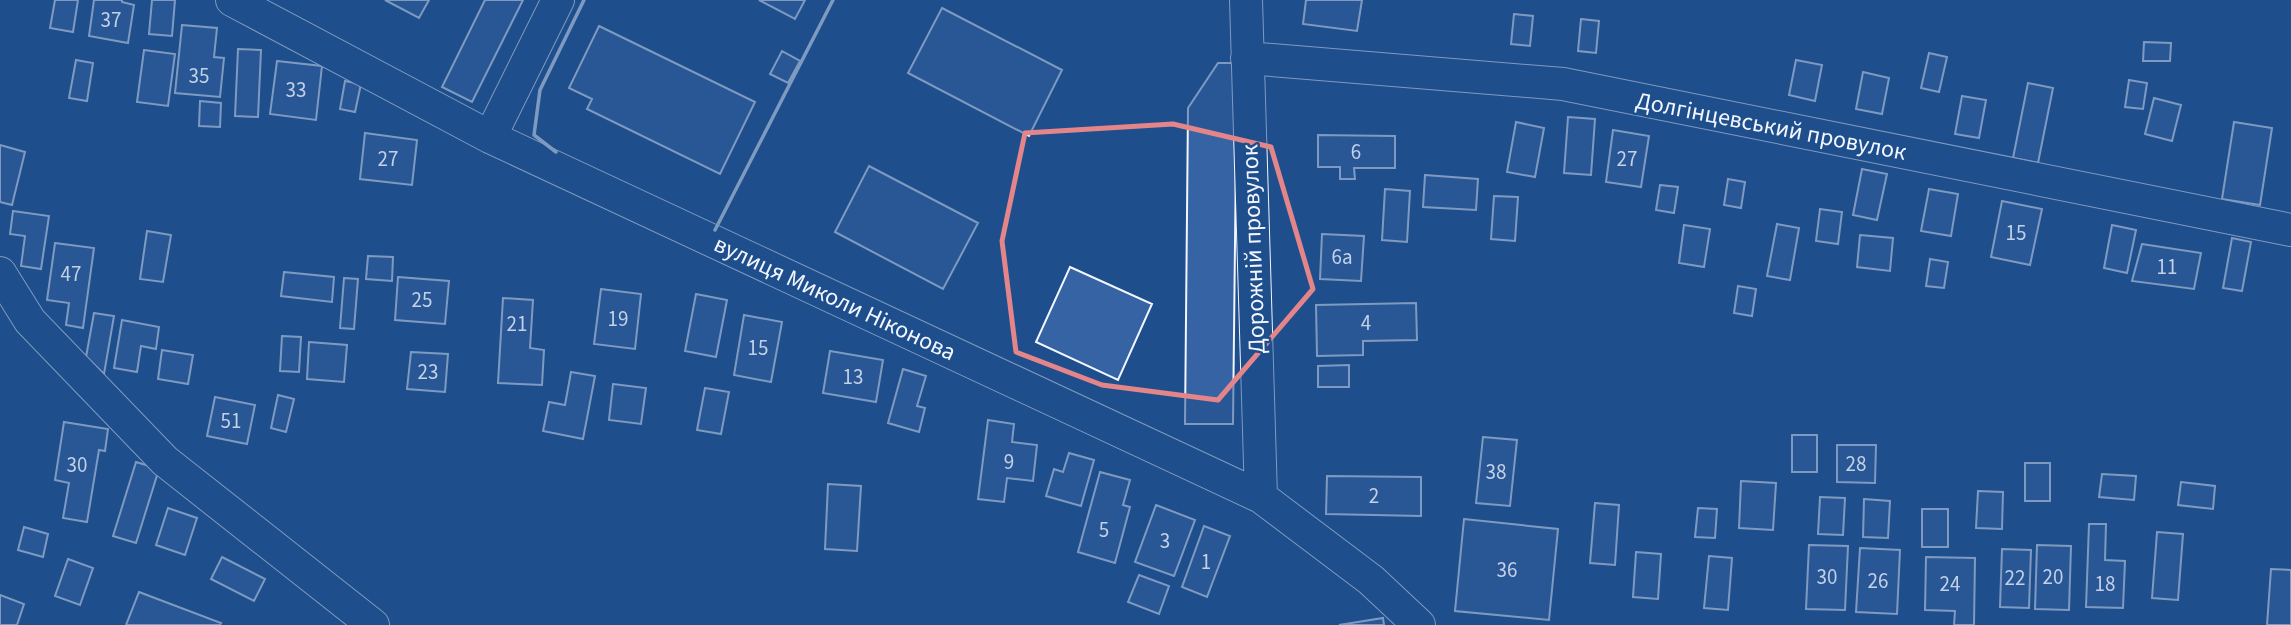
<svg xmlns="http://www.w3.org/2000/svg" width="2291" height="625" viewBox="0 0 2291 625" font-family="'Source Sans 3',sans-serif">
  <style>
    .building { fill: #3563a3; stroke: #f2f6ff; stroke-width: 2 }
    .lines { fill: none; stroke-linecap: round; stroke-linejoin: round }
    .street-casing { stroke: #f2f6ff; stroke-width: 34 }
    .street { stroke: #1f4e8c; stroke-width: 32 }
    .wall { stroke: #f2f6ff; stroke-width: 3.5 }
    .marked { fill: none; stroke: #e38589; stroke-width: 5; stroke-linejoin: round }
    .labels { text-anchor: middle; stroke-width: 5; stroke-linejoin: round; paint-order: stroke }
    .number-label { font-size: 21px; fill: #c3d1e8 }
    .street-label { font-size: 24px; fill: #f2f6ff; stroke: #1f4e8c }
  </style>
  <rect width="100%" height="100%" fill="#1f4e8c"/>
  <!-- building -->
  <path class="building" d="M55,0h23l-5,32 -23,-4z
    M94,0h28v2l12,3 -6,38 -39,-7z
    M152,0h23l-3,36 -23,-2z
    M385,0h44l-10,18z
    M485,0h38l-51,102 -30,-15z
    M759,0h46l-10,19z
    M1306,0h56l-5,31 -54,-7z
    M942,8l120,62 -33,66 -121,-63z
    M1514,14l19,2 -3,30 -19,-2z
    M1581,19l18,2 -3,32 -18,-2z
    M182,25l35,3 -3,29 10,1 -4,39 -45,-4z
    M599,26l156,76 -35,72 -133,-65 5,-10 -23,-11z
    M2144,42l27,1 -1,18h-27z
    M238,49l23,1 -3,67 -23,-1z
    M144,50l31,4 -7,52 -31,-4z
    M782,51l18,10 -12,22 -18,-9z
    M1929,53l18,4 -8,35 -18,-4z
    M76,60l17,3 -6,38 -18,-3z
    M1796,60l26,5 -7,36 -26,-6z
    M277,61l45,5 -6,54 -46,-6z
    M1218,63h19l-4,361h-48l3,-316z
    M1863,72l26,6 -7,36 -26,-5z
    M2129,80l18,3 -4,26 -18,-2z
    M345,81l16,3 -6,28 -15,-3z
    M2028,83l25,5 -15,75 -25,-5z
    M1962,96l24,4 -7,38 -24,-4z
    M2154,98l27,7 -9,36 -27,-7z
    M200,101l21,2 -1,24 -21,-1z
    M1568,117l27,2 -4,56 -27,-2z
    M1516,122l28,6 -9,49 -28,-5z
    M2234,122l38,6 -12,77 -38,-6z
    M1613,130l36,6 -8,51 -35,-5z
    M365,133l52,7 -5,45 -52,-6z
    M1318,135l77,1v32h-41l1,11h-15v-12h-22z
    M0,145l25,7 -13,53 -12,-3z
    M869,166l109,57 -35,66 -108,-57z
    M1862,169l25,5 -10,46 -24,-5z
    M1425,175l53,4 -2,31 -53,-3z
    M1728,179l17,3 -4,26 -17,-3z
    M1660,185l18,2 -4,26 -18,-3z
    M1385,189l25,2 -3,51 -25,-2z
    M1929,189l29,5 -7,42 -30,-5z
    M1494,196l24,1 -3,44 -24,-2z
    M2002,201l40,8 -12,56 -39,-8z
    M1820,209l22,3 -4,32 -22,-3z
    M13,211l36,5 -8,53 -20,-3 4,-30 -15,-2z
    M1777,224l22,4 -9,52 -23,-4z
    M1684,225l26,4 -6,38 -25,-4z
    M2112,225l24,5 -9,43 -23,-5z
    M147,231l24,4 -8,47 -23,-3z
    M1322,234l42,2 -3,45 -41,-2z
    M1860,235l33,3 -3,33 -33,-4z
    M2232,238l19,4 -9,49 -19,-3z
    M55,243l39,5 -11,80 -17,-3 3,-22 -22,-3z
    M2142,244l59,9 -7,36 -62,-8z
    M368,256l25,1 -1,24 -26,-2z
    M1930,259l18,3 -4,26 -18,-2z
    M1070,267l82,37 -34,76 -82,-38z
    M284,272l50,5 -2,25 -51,-6z
    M398,277l51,4 -4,43 -50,-4z
    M344,278l14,1 -4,50 -14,-1z
    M1738,286l18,3 -4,27 -18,-3z
    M601,289l40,5 -6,55 -41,-5z
    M696,294l31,6 -11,57 -31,-6z
    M503,298l30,2 -3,48 14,2 -2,35 -44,-2z
    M1416,303l1,37 -54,1v14l-46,1 -1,-51z
    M94,313l20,3 -10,58 -18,-17z
    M744,315l38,7 -11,60 -37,-7z
    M122,320l37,7 -3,22 -15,-3 -4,26 -23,-4z
    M282,336l19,1 -2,35 -19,-1z
    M309,342l38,3 -3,37 -37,-3z
    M162,350l31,5 -5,29 -30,-5z
    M830,351l53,9 -7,42 -53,-9z
    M411,352l37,2 -3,38 -38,-3z
    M1349,365v22h-31v-21z
    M903,369l23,7 -9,30 8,2 -6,24 -31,-9z
    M571,372l24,4 -12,63 -40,-8 6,-29 16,3z
    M613,384l33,4 -5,36 -32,-4z
    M705,388l24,4 -8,42 -24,-4z
    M278,395l16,4 -8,33 -15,-4z
    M215,397l40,8 -8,39 -40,-8z
    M988,420l26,4 -2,18 25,3 -4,36 -26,-3 -3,24 -26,-3z
    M64,422l44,7 -3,22 -6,-1 -12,72 -24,-4 6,-35 -14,-3z
    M1792,435h25v37h-25z
    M1483,437l34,3 -7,66 -34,-3z
    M1837,445h39l-1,38 -38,-1z
    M1069,453l25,7 -13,46 -35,-10 8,-27 9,3z
    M136,462l23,7 -23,74 -23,-7z
    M2025,463h25v38h-25z
    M1100,472l30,8 -7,25 7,2 -15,56 -37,-11z
    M2102,474l34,2 -2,24 -35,-3z
    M1327,476l94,1v39l-95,-2z
    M1741,481l35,2 -3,47 -34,-2z
    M2181,482l34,4 -2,23 -35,-4z
    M828,484l33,2 -4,65 -32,-2z
    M1978,491l25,1 -1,37 -26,-1z
    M1820,497l25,1 -2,37 -25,-1z
    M1864,499l26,2 -2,37 -25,-1z
    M1595,503l24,2 -4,60 -25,-2z
    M1156,505l39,15 -21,56 -39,-14z
    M168,508l29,10 -12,37 -29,-10z
    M1698,508l19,1 -2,29 -20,-1z
    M1922,509h26v38h-26z
    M1464,519l94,10 -9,91 -94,-9z
    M2089,524h17l-1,36 20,1 -2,47 -37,-1z
    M1204,526l26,10 -23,61 -25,-10z
    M24,527l24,7 -5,23 -25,-7z
    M2157,532l26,2 -5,66 -26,-2z
    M1809,545l39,1 -3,64 -39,-1z
    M2037,545l34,1 -2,64 -34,-1z
    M1860,548l40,2 -3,64 -41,-2z
    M2002,549l29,1 -2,58 -29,-1z
    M1636,552l25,2 -3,45 -25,-2z
    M1709,556l23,2 -4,52 -24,-2z
    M222,557l43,22 -11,22 -43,-22z
    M1926,557l49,1 -1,67h-20l1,-14 -30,-1z
    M68,559l25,9 -13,37 -25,-9z
    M2271,569l20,1v55h-24z
    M1139,575l30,11 -10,28 -31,-12z
    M139,592l82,31 -1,2h-94z
    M0,595l24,9 -7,21h-17z
    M1383,618l1,7h-45z"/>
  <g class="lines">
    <defs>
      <path id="street" d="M232,0l258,137 771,360 110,83 48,45
        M1246,0l15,497
        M1247,58l316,26 728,146
        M490,137l68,-137
        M0,273l30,48 135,140 208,164"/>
    </defs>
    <!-- street casing -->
    <use href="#street" class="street-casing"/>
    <!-- street -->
    <use href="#street" class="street"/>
    <!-- wall -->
    <path class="wall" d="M556,152l-22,-17 6,-45 44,-90
      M715,230l118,-230"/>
  </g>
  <!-- marked area -->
  <path d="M0 0H2291V625H0ZM1173,124l98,23 42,142 -95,111 -116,-15 -86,-33 -14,-111 23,-108z" fill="#1f4e8c" fill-opacity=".55" fill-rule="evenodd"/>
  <path class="marked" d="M1173,124l98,23 42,142 -95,111 -116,-15 -86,-33 -14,-111 23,-108z"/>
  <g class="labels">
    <!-- number labels -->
    <g class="number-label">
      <text x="111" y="27">37</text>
      <text x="199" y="83">35</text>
      <text x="296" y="97">33</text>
      <text x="1356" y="159">6</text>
      <text x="388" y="166">27</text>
      <text x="1627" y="166">27</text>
      <text x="2016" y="240">15</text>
      <text x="1342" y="264">6а</text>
      <text x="2167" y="274">11</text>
      <text x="71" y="281">47</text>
      <text x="422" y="307">25</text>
      <text x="618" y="326">19</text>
      <text x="1366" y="330">4</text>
      <text x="517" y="331">21</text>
      <text x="758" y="355">15</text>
      <text x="428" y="379">23</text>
      <text x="853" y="384">13</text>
      <text x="231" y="428">51</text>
      <text x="1009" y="469">9</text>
      <text x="1856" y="471">28</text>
      <text x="77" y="472">30</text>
      <text x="1496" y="479">38</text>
      <text x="1374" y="503">2</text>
      <text x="1104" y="537">5</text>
      <text x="1165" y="548">3</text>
      <text x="1206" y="569">1</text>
      <text x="1507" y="577">36</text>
      <text x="1827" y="584">30</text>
      <text x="2053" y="584">20</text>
      <text x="2015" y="585">22</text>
      <text x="1878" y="588">26</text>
      <text x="1950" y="591">24</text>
      <text x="2105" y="591">18</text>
    </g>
    <!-- street labels -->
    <g class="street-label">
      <text transform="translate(1771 126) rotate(11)" y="8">Долгінцевський провулок</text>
      <text transform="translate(1253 249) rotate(-92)" y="8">Дорожній провулок</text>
      <text transform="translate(835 298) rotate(25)" y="8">вулиця Миколи Ніконова</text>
    </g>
  </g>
</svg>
